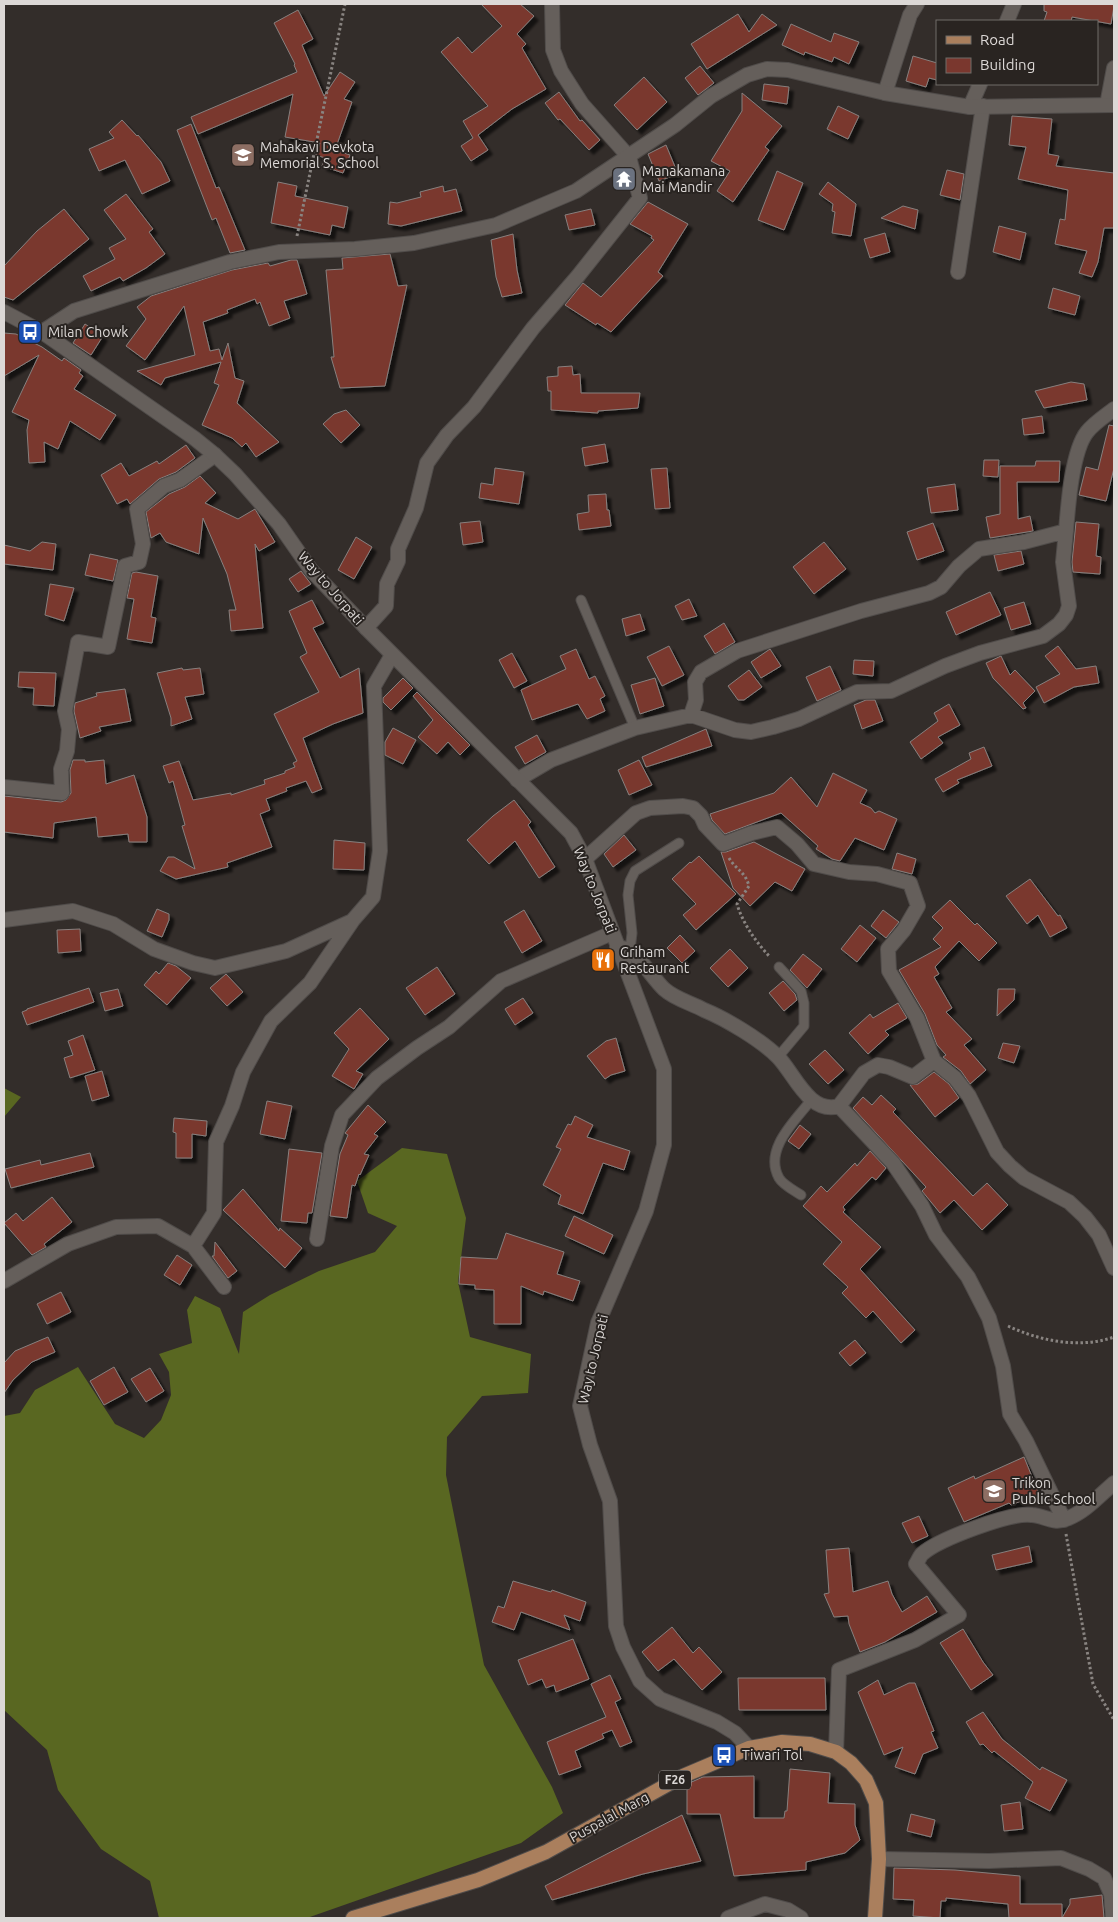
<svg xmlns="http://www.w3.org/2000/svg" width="1118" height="1922" viewBox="0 0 1118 1922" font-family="Ubuntu,sans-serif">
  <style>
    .forest { fill: #596721 }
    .building { fill: #7a372e; stroke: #87807e; filter: url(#shadow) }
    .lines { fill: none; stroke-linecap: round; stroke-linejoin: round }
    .service-casing { stroke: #504c4a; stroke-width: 11 }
    .minor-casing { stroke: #504c4a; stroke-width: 16 }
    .tertiary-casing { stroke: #504c4a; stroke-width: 16 }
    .primary-casing { stroke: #504c4a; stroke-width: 16 }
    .path { stroke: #898481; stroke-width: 3; stroke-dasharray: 2.5 2.5; stroke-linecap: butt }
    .service { stroke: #655f5b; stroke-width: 9 }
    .minor { stroke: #655f5b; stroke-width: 14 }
    .tertiary { stroke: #655f5b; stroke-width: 14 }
    .primary { stroke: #aa7f5d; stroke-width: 14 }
    .labels { text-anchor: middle; stroke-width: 4; stroke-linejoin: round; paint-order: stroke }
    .shield { fill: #292421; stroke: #a6a2a0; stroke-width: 1 }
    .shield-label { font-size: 12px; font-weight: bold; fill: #dcd8d6 }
    .poi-label { font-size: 14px; fill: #dcd8d6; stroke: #292421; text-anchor: start }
    .street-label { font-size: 14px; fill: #dcd8d6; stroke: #292421 }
  </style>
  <defs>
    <filter id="shadow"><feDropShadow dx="4.5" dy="4.5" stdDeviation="1" flood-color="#0009"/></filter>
  </defs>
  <rect width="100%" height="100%" fill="#332d2a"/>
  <!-- forest -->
  <path class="forest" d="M4,1088l17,9 -17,20z
    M402,1148l45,6 19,64 -8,64 12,55 61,17 -3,39 -46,3 -35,41 -1,38 38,190 68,122 11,26 -42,30 -214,75h-148l-9,-37 -49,-32 -43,-59 -11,-40 -43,-40v-294l16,-3 15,-23 43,-23 37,57 29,14 17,-18 10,-25 -2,-23 -10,-18 33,-11 -5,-33 8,-14 25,12 19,46 4,-42 27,-17 49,-24 56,-19 22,-26 -29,-13 -11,-32z"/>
  <!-- building -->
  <path class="building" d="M481,4h39l14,12 -17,18 9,10 -4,4 24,41 -34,20 -34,26 10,15 -17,11 -10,-15 12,-8 -10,-17 25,-15 -47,-54 17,-15 14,16 30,-27z
    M1044,4h70v2l-3,18 -39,-7 -1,4h-27l3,-9 -3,-1z
    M298,10l15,29 -11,6 22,51 16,-24 15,10 -11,17 8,3 -17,48 15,5 -7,18 -21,-7 3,-8 -9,-3 4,-12 -35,-6 8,-43 -95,40 -7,-17 106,-45 -3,-7 1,-1 -21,-41z
    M738,14l11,18 13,-18 15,11 -70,44 -16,-25z
    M791,24l40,18 3,-9 25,9 -10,22 -15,-7 -2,5 -27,-10 -1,3 -22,-10z
    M913,56l24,7v17l-8,-2 -3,9 -20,-6z
    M700,66l14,17 -16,12 -13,-17z
    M644,77l23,25 -30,28 -23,-25z
    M764,84l25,3 -2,17 -25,-4z
    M559,92l21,29 2,-1 18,20 -11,10 -29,-31 -2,1 -13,-17z
    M742,93l40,33 -17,21 4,3 -36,52 -16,-11 13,-20 -19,-10 31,-50z
    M838,106l21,10 -11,23 -21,-10z
    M1012,116l40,3 -4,35 11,2 -3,10 58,7v55h-10l-6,34 -6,15 -13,-4 8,-22 -32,-7 5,-25 5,1 3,-30 -50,-11 8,-32 -17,-2z
    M122,120l15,16 1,-1 23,27 9,19 -28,13 -17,-34 -26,11 -10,-22 25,-11 -5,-6z
    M191,124l25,64 3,-1 26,63 -15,3 -14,-35 -4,2 -35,-90z
    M666,145l12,29 -19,7 -11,-27z
    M947,170l17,4 -4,26 -20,-5z
    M777,171l26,12 -19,47 -26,-10z
    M278,182l19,4 -2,10 53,11 -4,21 -12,-3 -2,10 -59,-12z
    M828,182l28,22 -5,32 -19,-3 3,-21 -3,-1 1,-7 -14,-10z
    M443,186l1,6 12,-3 6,22 -61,15 -13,-2 2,-22 7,1 24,-6 -1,-5z
    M126,194l27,35 -4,3 16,22 -19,14 -23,13 -3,-4 -29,14 -8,-15 32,-17 -6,-11 17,-9 -22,-29z
    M648,202l40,22 -30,48 5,4 -52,56 -14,-9 -1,2 -31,-20 18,-22 18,14 53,-57 -3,-2 1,-2 -22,-12z
    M903,206l15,4 -3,19 -34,-11z
    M64,209l25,30 -76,61 -9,-3v-31l33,-35z
    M591,209l4,16 -26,5 -4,-15z
    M999,226l27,7 -6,27 -27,-8z
    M885,233l5,19 -20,6 -6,-19z
    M513,234l4,36 5,23 -20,4 -6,-20 -5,-37z
    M390,254l8,32 9,-1 -22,101 -45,2 -9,-31h3l-8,-87 17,-1 -1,-11z
    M291,260h6l10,34 -23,7 6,17 -21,8 -9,-24 -3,2 -2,-5 -28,11 1,3 -25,9 7,29 9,-2 3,11 6,-17 7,35 9,3 -7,22 42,39 -23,15 -10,-14 -4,4 -10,-9 -30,-13 17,-40 -5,-2 7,-21 -56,16 -4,7 -24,-14 58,-16 -11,-49 -39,54 -19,-14 20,-27 -9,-12 14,-11 81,-26 36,-7 2,3z
    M1053,288l27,8 -5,19 -27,-7z
    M85,324l18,12 -12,19 -18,-12z
    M4,333l12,1 26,13 20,14 2,-3 17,12 -2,3 4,3 -9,13 42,26 -16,25 -30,-19 -12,28 -14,-7 1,20 -16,1 -2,-33 2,-10 -17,-8 27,-57 -35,21z
    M572,366l1,9 7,-1 1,19h59l-2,15 -40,3v2l-47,-3v-19h-3l-1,-14 11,-1v-9z
    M1071,382l13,2 3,16 -43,8 -9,-17z
    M346,410l14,15 -19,18 -18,-19 11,-10z
    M1042,416l2,17 -20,2 -2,-16z
    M1109,425l5,1v42l-8,33 -27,-6 7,-28 12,3z
    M605,444l3,18 -23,4 -3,-18z
    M186,445l9,13 -19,14 -17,7 -29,25 -3,-5 -10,5 -16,-29 20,-12 8,13 28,-15 2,3z
    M984,460h15l-1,17 -15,-1z
    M1036,461h24l-1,21h-42l1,37 12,-3 3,15 -43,7 -4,-21 14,-3v-48h35z
    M495,468l29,4 -5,32 -40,-6 2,-15 12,2z
    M667,468l3,40 -15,1 -4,-40z
    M200,476l16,17 -11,10 33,16 17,-10 20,33 -16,9 -4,-7 8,84 -32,3 -2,-21h7l-9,-36 -24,-56 -4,36 -33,-12 -6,-9 -9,5 -5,-26 23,-18 16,-7z
    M955,484l3,26 -27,3 -4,-25z
    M606,494l1,16h2l2,16 -32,4 -2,-16 12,-2 -1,-17z
    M480,521l3,21 -20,3 -3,-22z
    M1076,522l23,2 -3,32 5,1 -1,17 -27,-2 -1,-10z
    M933,523l11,28 -27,9 -10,-28z
    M356,537l16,10 -18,32 -16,-9z
    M42,542l14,2 -3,26 -49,-6v-19l26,6z
    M824,542l22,27 -32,25 -21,-27z
    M1021,551l3,13 -26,7 -4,-16z
    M90,554l28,6 -5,21 -28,-6z
    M301,571l10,13 -13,8 -9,-13z
    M136,572l22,4 -7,41 5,1 -4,25 -25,-4 7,-40 -7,-1 5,-25z
    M50,584l24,4 -10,33 -19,-6z
    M990,592l11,23 -45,20 -10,-23z
    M689,599l8,17 -15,4 -7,-14z
    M312,600l12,23 -11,5 27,50 19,-10 4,45 -30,11 -30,14 19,51 -10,4 -6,-12 -20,7 1,3 -21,8 4,11 -10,4 12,33 -45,16 1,4 -52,12 -16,-8 8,-14h6l21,12 -13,-43 3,-1 -12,-44 -4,2 -6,-17 16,-5 14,39 38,-7v2l34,-11 -1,-4 21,-7v-2l10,-4 -2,-4 4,-2 -23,-47 45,-22 -19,-35 7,-4 -18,-42z
    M1024,602l7,22 -20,6 -7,-22z
    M640,614l5,16 -19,6 -4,-17z
    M724,623l11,19 -20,12 -11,-18z
    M669,646l15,29 -22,11 -15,-29z
    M1058,646l18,23 20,-3 3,17 -25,4 -30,16 -8,-16 24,-13 -15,-18z
    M576,649l13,30 6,-3 10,20 -5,3 5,12 -18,8 -9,-15 -46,16 -11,-30 45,-21 -6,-13z
    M770,649l11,17 -20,12 -10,-16z
    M512,653l15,28 -13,7 -15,-28z
    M1001,656l9,19 5,-5 20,21 -12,12 3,5 -3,1 -30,-31 -7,-15z
    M854,660l20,1 -1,15 -20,-2z
    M830,666l11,24 -24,11 -11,-24z
    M182,668l1,2 17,-2 4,26 -19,3 7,22 -21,7v-8l-14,-45z
    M749,670l13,17 -18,13h-6l-10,-14z
    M19,672l37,1 -2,33 -21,-1 1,-17 -16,-1z
    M403,678l10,10 -22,22 -8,-8v-4z
    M655,678l9,28 -24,8 -9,-29z
    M125,689l6,32 -32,6 2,4 -21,7 -6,-27 1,-8 22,-7 -1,-3z
    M417,692l53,53 -10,10 -12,-13 -11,12 -19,-17 15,-17 -20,-24z
    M866,700h9l8,21 -21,8 -8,-24z
    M949,704l11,21 -22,12 5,6 -22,16 -11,-17 28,-21 -4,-8z
    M393,728l23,12 -13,24 -18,-9v-13z
    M706,729l6,17 -66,21 -4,-10z
    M537,735l9,17 -21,12 -10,-17z
    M984,747l8,19 -35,14 2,3 -16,9 -8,-13 36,-20 -2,-6z
    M73,760h12v2l19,-2 2,24 28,-9 13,42v25h-18l-1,-8 -30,3 -2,-20 -42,6 -1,15 -49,-6v-36l57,6 5,-2 5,-7 -1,-23z
    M639,760l13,25 -23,10 -11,-25z
    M833,773l34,17 -7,13 11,5 4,5 4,-2 18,8 -13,31 -29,-12 -15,23 -8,-2 -16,-10 2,-3 -37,-33 -56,21 -13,-14 -2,-6 64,-21 17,-16 26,30z
    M514,800l17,22 -3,3 27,42 -16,11 -24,-37 -26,23 -22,-24 26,-24z
    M624,835l12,15 -23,17 -9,-13z
    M334,840l31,3 -1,27 -31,-1z
    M754,842l51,27 -13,22 -17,-9 -25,24 -17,-18 -12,-36h5z
    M897,853l19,6 -4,15 -20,-5z
    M699,856l37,38 -40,36 -13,-15 13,-11 -24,-25 18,-17 1,1z
    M1030,879l28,37 2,-1 7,13 -17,9 -12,-22 -11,9 -21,-28z
    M950,900l25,25 2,-2 20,20 -18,18 -20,-20 -24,26 4,7 -5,3 18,31 -6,4 26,27 -8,6 22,25 -16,14 -9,-13 -18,-14 3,-2 -9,-10 -12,-31 -26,-44 42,-23 -8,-8 10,-11 -11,-11z
    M157,909l12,5v6l-7,17 -15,-6z
    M524,910l18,31 -20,12 -18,-31z
    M883,910l16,12 -13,16 -15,-12z
    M860,925l16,13 -19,24 -16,-13z
    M80,929l1,22 -23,2 -1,-23z
    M680,935l15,16 -13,12 -15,-15z
    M730,949l18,19 -20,19 -18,-19z
    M803,954l19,15 -15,19 -17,-18z
    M168,963l8,3 15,12 -24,27 -23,-20 12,-14 3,3z
    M437,967l18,27 -30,21 -19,-27z
    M226,974l17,18 -16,14 -17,-18z
    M783,981l12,13 2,6 -13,11 -15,-18z
    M89,988l5,14 -67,23 -5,-13 5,-2v-1z
    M118,989l5,17 -18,5 -5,-18z
    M998,989h17l-1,11 -17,16z
    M523,998l10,15 -18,12 -10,-16z
    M898,1003l9,15 -22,13 4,4 -21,19 -19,-21 21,-19 3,4z
    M360,1008l29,31 -33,32 7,3 -9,15 -22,-13 17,-27 -15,-16z
    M83,1035l12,35 -25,8 -6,-20 9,-3 -5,-14z
    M616,1038l9,33 -14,4 -6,4 -18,-23 19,-15z
    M1003,1043l17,3 -6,17 -16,-5z
    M825,1050l19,20 -16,14 -19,-20z
    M102,1071l7,25 -17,5 -7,-25z
    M934,1072l15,12 10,14 -24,19 -25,-32 8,-1z
    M881,1095l15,14 -3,3 80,84 14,-13 21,22 -26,25 -28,-30 -14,13 -18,-22 4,-4 -73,-79 10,-11 9,8z
    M267,1101l25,5 -7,33 -25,-5z
    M368,1105l18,17 -12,12 4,2 -14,18 5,1 -9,20 -1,-1 -4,12 -3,-1 -5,33 -17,-2 10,-62 8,-19 -3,-2z
    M575,1116l18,9 -6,12 43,14 -6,19 -21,-7 -20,51 -25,-10 3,-9 -18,-10 18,-36 -5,-2 12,-23 3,1z
    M174,1118l33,3 -1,15 -14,-2v24h-16v-25l-3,-1z
    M800,1125l11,9 -12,15 -11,-8z
    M289,1149l33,4 -10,60h-4l-1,10 -26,-2z
    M870,1151l16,17 -10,12 -4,-3 -29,30 2,3 -2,2 38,35 -21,22 55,61 -14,13 -28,-32 -7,7 -24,-25 6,-6 -25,-23 19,-22 -39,-36 18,-20 6,6 28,-29 2,3z
    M90,1153l4,14 -83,21 -6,-19 35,-9 1,5z
    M243,1189l36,42 1,-3 22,20 -17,20 -62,-58z
    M52,1197l20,25 -28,22 2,3 -14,8 -28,-32 12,-10 7,8z
    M574,1216l39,19 -9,19 -39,-18z
    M506,1233l58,19 -7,22 23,7 -7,20 -29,-10 -1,4 -22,-9v38h-27v-34l-19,-1v-4l-16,-1 2,-27 36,2z
    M215,1242l22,29 -9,7 -16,-22h2z
    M177,1255l15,10 -12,20 -16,-10z
    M61,1292l10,20 -24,12 -10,-20z
    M48,1337l7,15 -23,10 -19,18 -9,13v-30l11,-12z
    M855,1340l11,13 -16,13 -11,-13z
    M114,1367l14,25 -24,13 -14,-24z
    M150,1368l14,23 -18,11 -15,-23z
    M1024,1457l15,37 -28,11 -2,-2 -45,19 -16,-34 26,-12 1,3z
    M919,1516l9,20 -16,7 -10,-20z
    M1029,1546l3,16 -36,8 -4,-15z
    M849,1548l4,44 35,-11 4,13 10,18 25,-16 10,16 -52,30 -25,10 -11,-28 -1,-8 -14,1 -10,-23 5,-1 -3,-43z
    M513,1581l38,11 1,-2 34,12 -6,19 -16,-6 6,15 -49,-18 -7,18 -22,-8 6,-16 6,2z
    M672,1627l21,26 6,-6 23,25 -20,18 -28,-31 -16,12 -16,-19z
    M963,1629l20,33 10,13 -22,15 -31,-47z
    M573,1639l16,40 -33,13 -2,-7 -8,3 -4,-9 -14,6 -10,-25z
    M610,1675l11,24 -6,3 17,40 -12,5 -8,-17 -10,4 2,4 -29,13 6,16 -22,8 -12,-33 59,-25 -15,-33z
    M738,1678h87l1,32h-87z
    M878,1680l6,15 25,-12h6l19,48 -3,1 7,16 -15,6 -8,20 -20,-7 8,-20 -19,8 -26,-63z
    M983,1712l19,27 38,31 2,-3 25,13 -17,31 -25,-13 8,-16 -39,-31 -2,2 -9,-9 -3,1 -14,-23z
    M790,1769l40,4 -2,30 27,1v21l5,15 -15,13 -39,9v8l-72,6 -14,-62h-33v-30l16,-7 51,-1v42h30l1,-7h2z
    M1020,1802l3,27 -19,2 -3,-26z
    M911,1814l24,6 -4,17 -24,-6z
    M682,1815l19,46 -58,13 -91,26 -7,-14z
    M894,1868l61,2 65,6v28h42v14l8,-14v-5l32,-4 2,23h-95l-1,-14 -62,-6v3h-5l-1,17 -27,-2 1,-16 -21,-1z"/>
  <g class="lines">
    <defs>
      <path id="service" d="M581,600l54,128
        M630,950l2,-17 -4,-38 2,-14 5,-10 44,-28
        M778,1057l26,-31v-23l-3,-12 -22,-24
        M801,1195c-6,-4 -18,-10 -22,-17 -16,-29 17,-58 33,-79"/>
      <path id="minor" d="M1007,21l7,-17
        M885,93l25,-78 7,-11
        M1107,105l7,-37
        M970,107l10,-23
        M958,272l25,-166
        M366,628l20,-22 1,-22 11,-23v-12l18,-41 11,-45 20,-28 27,-28 59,-79 45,-52 62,-78 -11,-41 -47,-53 -21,-33 -8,-21 -1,-46
        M691,715l5,-15 -1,-18 6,-10 36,-21 124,-40 68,-18 12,-6 18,-21 20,-17 45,-7 42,-11c2,-25 6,-80 21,-99 7,-9 18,-16 27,-23
        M517,780l34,-20 84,-32 56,-13 44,15 16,2 22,-5 26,-8 58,-27 34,-1 54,-25 35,-13 63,-17 16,-12 7,-9 3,-9 -6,-44 3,-31
        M4,787l58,6 -1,-24 6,-18 2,-22 -4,-18 13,-69 30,5 17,-81 14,-4 4,-18 -6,-35 27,-23 16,-6 35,-25
        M585,859l51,-46 14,-5 33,-2 10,2 8,8 4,9 18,19 29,-11 25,-6 20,17 17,20 35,8 28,2 33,9 8,23 -14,24 -16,19 1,22 28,47 17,43 21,17 14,18 28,56 13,14 14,12 45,24 16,15 14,18 15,33
        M4,920l69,-9 40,13 41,25 39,14 22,5 71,-17 66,-30
        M617,947c4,1 8,1 11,3 10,4 26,30 36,39 11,10 27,14 40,21 22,9 57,30 74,47 16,16 31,58 61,49l25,-33 14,-8 11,2 24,10 21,-16
        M839,1106l54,57 29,43 14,29 32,42 21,41 14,48 7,48 16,27 38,79
        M317,1239l15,-93 10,-31 35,-37 40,-30 32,-21 52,-46 111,-48
        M193,1246l31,41
        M4,1281l64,-37 48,-17 42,-1 35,20 21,-33 2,-71 16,-36 11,-34 28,-51 39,-38 43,-63 20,-23 7,-46 -6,-165 18,-31
        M836,1752l3,-82 76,-30 44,-25 -43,-51c2,-3 4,-8 6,-10 17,-15 89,-42 110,-39 13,1 21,9 34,4 18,-6 33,-23 48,-36
        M879,1859l110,2 72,-3 28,11 15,9 7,16 2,24
        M728,1918l37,-14 23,6 13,8"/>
      <path id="tertiary" d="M4,312l38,20 152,106 21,17 20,19 44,50 32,46 55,58 205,205 14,26 79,210v76l-18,66 -48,112 -18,83 10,39 20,56 6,125 7,21 17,34 20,18 57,23 18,11 14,15
        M42,332l32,-21 156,-49 49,-10 76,-3 59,-6 82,-18 80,-34 99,-66 36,-29 36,-21 20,-6 21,1 97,23 85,14 144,-2"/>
      <path id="primary" d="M353,1918l125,-38 68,-28 137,-76 66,-28 33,-6 28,2 26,8 15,11 15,17 10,23 3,56 -4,59"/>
    </defs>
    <!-- service casing -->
    <use href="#service" class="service-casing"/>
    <!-- minor casing -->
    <use href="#minor" class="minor-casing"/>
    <!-- tertiary casing -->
    <use href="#tertiary" class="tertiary-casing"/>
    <!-- primary casing -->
    <use href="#primary" class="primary-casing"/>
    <!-- path -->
    <path class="path" d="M297,236l48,-232
      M729,858c7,12 16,13 20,28l-12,18c6,20 19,38 33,53
      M1008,1326c32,15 72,23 106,11
      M1066,1534l27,150 21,36"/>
    <!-- service -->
    <use href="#service" class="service"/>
    <!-- minor -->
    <use href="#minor" class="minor"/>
    <!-- tertiary -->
    <use href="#tertiary" class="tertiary"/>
    <!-- primary -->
    <use href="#primary" class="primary"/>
  </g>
  <!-- icons -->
  <defs>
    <symbol id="school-square" viewBox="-11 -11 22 22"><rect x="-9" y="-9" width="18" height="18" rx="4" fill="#8d6e63" stroke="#292421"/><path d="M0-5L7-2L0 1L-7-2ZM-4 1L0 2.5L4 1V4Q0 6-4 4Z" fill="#fff"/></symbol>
    <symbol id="temple-square" viewBox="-11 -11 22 22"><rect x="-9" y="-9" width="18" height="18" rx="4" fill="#6b7280" stroke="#292421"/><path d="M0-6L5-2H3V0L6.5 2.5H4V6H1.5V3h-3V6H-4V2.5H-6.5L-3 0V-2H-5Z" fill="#fff"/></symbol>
    <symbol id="bus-square" viewBox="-11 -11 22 22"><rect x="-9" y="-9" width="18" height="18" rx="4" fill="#1a4fb4" stroke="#292421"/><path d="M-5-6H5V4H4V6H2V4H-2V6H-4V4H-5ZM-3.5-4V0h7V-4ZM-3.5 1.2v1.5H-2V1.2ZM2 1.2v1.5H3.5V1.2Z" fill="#fff"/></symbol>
    <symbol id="restaurant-square" viewBox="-11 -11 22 22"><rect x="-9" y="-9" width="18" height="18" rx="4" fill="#e8710a" stroke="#292421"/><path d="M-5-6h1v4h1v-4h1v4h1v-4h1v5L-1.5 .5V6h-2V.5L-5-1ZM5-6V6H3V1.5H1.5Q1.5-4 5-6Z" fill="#fff"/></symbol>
  </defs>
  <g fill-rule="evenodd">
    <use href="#school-square" x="229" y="141" width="28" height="28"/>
    <use href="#temple-square" x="610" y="165" width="28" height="28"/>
    <use href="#bus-square" x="16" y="318" width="28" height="28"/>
    <use href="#restaurant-square" x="589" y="946" width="28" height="28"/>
    <use href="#school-square" x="980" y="1477" width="28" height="28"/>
    <use href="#bus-square" x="710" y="1741" width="28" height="28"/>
  </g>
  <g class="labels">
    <!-- shield labels -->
    <rect class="shield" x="659" y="1770.5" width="32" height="19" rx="4"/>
    <g class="shield-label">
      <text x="675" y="1784">F26</text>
    </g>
    <!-- poi labels -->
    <g class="poi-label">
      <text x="260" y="152">Mahakavi Devkota<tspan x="260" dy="16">Memorial S. School</tspan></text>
      <text x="642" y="176">Manakamana<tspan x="642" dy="16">Mai Mandir</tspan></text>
      <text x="48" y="337">Milan Chowk</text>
      <text x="620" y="957">Griham<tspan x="620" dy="16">Restaurant</tspan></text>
      <text x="1012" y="1488">Trikon<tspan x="1012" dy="16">Public School</tspan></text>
      <text x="742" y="1760">Tiwari Tol</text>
    </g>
    <!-- street labels -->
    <g class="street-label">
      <text transform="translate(331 588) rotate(49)" y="5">Way to Jorpati</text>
      <text transform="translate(595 890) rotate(68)" y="5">Way to Jorpati</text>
      <text transform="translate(593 1359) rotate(-77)" y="5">Way to Jorpati</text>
      <text transform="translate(609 1817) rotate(-29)" y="5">Puspalal Marg</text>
    </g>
  </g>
  <!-- border -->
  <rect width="1118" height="1922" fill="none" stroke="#dcd8d6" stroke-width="10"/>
  <!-- legend -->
  <rect x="936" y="20" width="162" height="65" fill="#292421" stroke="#716c69"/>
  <rect x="946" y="36" width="25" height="8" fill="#aa7f5d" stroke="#716c69"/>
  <text x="980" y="45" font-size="15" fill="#dcd8d6">Road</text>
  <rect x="946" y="58" width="25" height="15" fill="#7a372e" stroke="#716c69"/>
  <text x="980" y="70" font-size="15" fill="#dcd8d6">Building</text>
</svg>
